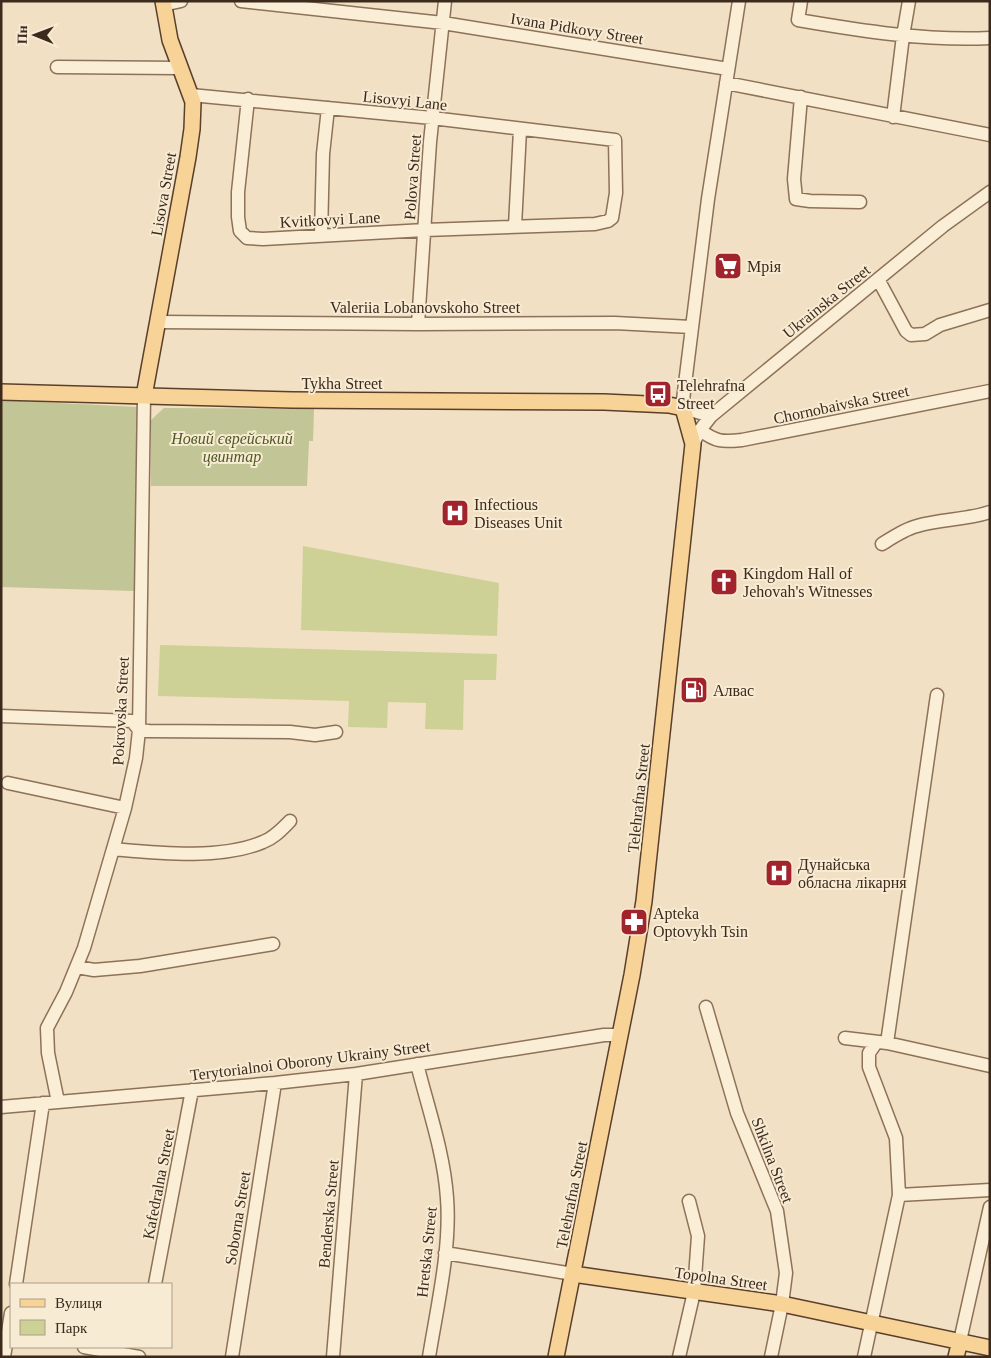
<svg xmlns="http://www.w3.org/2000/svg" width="991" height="1358" viewBox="0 0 991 1358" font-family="'Times New Roman',serif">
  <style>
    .green { fill: #cdd196 }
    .cemetery { fill: #c2c595 }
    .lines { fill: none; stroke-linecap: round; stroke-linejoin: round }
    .minor-casing { stroke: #8d7158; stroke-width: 15 }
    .major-casing { stroke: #5b3f2c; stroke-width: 18 }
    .minor { stroke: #fbeed7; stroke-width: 12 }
    .major { stroke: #f7d398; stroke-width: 15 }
    .labels { text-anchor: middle; stroke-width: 4; stroke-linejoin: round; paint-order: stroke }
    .street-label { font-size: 16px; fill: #3c2a1d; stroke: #f8ebd3 }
    .poi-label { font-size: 16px; fill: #3c2a1d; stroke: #f8ebd3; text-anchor: start }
    .park-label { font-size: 16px; font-style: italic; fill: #4f5a22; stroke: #f8ebd3 }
  </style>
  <rect width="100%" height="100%" fill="#f1e0c3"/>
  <!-- green -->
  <path class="green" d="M303,546l196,37 -2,53 -196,-6z
    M160,645l337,9 -1,26h-32l-1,50 -38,-1 1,-26 -38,-1 -1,26 -39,-1 1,-26 -191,-5z
    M668,931l10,2v5l-3,2 -10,-2 -1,-3z"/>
  <!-- cemetery -->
  <path class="cemetery" d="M1,400l137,7 -4,184 -133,-4z
    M164,408l150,1 -1,32h-4l-2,45h-156v-66z"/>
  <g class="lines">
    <defs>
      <path id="minor" d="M241,1l202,22 285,46
        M801,1l-3,19c64,11 127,21 192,18
        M163,5l18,-4
        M57,67l122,1
        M726,83l264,52
        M191,95l241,23 183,22 1,53 -4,25 -4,3 -13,3 -170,6 -162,9 -16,-1 -7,-7 -2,-14v-25l10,-93
        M801,97l-7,82 2,20 14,2 50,1
        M893,117l10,-81 6,-35
        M515,226l5,-96
        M321,235l2,-81 5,-46
        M878,279l28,52 5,4 14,-1 15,-9 50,-15
        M159,322l259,2 197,-1 76,4
        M418,324l12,-182 15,-141
        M711,416l-28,-8v-8l25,-201 31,-198
        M700,430c16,12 22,12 42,10l248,-49
        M693,444l7,-14 11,-14 232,-190 47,-34
        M882,544c11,-7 23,-15 35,-18 24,-7 49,-6 73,-14
        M1,716l131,5 7,9 10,1 141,1 25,3 21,-3
        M8,783l117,25
        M113,849c45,4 108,11 150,-7 11,-4 19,-13 27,-21
        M77,967l17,3 46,-4 133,-22
        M706,1007l31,106 40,98 9,62 -4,31 -11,53
        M845,1038l42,5 103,23
        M887,1043l50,-348
        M417,1064c11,44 27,89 30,134 4,50 -10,109 -18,159
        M58,1102l-10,-49 -1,-25 19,-36 18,-44 41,-140 11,-50 3,-28 5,-334
        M1,1107l274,-24 81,-9 248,-39h17
        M899,1195l91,-5
        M445,1253l128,21
        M16,1284l27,-181
        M155,1284l37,-194
        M960,1341l30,-134
        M84,1347l55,10
        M4,1357l7,-44
        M232,1357l43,-274
        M333,1357l23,-283
        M679,1357l15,-65 4,-56 -9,-35
        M864,1357l35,-162 -3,-57 -27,-71v-14l7,-10"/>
      <path id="major" d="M1,392l291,8 312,2 65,3 14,3 10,36 -49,457 -12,74 -76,382
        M144,396l44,-239 4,-28 1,-27 -23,-62 -7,-39
        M573,1274l209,30 208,44
        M956,1357l4,-16"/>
    </defs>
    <!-- minor casing -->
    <use href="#minor" class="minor-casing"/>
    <!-- major casing -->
    <use href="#major" class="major-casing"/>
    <!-- minor -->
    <use href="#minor" class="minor"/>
    <!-- major -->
    <use href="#major" class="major"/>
  </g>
  <!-- icons -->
  <defs>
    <symbol id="supermarket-square" viewBox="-11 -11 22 22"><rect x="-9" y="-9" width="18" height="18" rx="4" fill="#a1232c" stroke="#f8ebd3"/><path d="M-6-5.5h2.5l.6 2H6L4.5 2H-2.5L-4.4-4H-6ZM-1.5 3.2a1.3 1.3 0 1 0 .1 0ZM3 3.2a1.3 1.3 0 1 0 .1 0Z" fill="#fff"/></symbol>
    <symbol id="bus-square" viewBox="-11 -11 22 22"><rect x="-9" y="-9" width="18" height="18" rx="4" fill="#a1232c" stroke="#f8ebd3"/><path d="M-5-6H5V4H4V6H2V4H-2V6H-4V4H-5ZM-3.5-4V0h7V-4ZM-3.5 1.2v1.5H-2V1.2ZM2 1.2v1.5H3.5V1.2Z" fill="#fff"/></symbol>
    <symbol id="hospital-square" viewBox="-11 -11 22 22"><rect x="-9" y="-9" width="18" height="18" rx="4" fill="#a1232c" stroke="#f8ebd3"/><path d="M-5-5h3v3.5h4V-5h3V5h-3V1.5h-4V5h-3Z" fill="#fff"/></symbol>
    <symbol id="church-square" viewBox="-11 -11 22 22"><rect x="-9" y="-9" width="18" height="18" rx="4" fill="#a1232c" stroke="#f8ebd3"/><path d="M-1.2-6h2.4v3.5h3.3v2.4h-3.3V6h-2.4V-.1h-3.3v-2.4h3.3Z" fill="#fff"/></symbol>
    <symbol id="fuel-square" viewBox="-11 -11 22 22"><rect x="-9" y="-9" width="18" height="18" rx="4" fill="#a1232c" stroke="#f8ebd3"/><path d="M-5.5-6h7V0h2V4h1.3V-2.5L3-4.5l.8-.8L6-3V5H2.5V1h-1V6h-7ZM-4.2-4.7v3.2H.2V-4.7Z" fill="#fff"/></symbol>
    <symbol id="pharmacy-square" viewBox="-11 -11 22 22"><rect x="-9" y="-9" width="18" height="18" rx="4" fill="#a1232c" stroke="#f8ebd3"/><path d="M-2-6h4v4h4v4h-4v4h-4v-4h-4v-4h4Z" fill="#fff"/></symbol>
  </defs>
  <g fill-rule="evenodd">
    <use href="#supermarket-square" x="712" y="250" width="32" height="32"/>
    <use href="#bus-square" x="642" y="378" width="32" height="32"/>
    <use href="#hospital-square" x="439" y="497" width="32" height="32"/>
    <use href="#church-square" x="708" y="566" width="32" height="32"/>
    <use href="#fuel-square" x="678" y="674" width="32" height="32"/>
    <use href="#hospital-square" x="763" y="857" width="32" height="32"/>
    <use href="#pharmacy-square" x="618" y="906" width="32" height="32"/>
  </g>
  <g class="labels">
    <!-- street labels -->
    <g class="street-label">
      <text transform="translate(577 28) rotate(9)" y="6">Ivana Pidkovy Street</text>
      <text transform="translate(405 100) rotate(6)" y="6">Lisovyi Lane</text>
      <text transform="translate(412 177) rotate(-86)" y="6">Polova Street</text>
      <text transform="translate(163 194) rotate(-80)" y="6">Lisova Street</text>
      <text transform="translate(330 219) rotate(-3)" y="6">Kvitkovyi Lane</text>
      <text transform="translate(826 301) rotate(-39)" y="6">Ukrainska Street</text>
      <text x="425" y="313">Valeriia Lobanovskoho Street</text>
      <text x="342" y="389">Tykha Street</text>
      <text transform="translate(841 404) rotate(-12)" y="6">Chornobaivska Street</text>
      <text transform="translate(120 711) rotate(-87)" y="6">Pokrovska Street</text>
      <text transform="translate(638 798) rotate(-84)" y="6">Telehrafna Street</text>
      <text transform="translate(310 1060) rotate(-7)" y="6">Terytorialnoi Oborony Ukrainy Street</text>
      <text transform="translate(773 1160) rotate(69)" y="6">Shkilna Street</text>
      <text transform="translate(158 1184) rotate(-79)" y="6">Kafedralna Street</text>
      <text transform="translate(571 1195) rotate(-79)" y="6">Telehrafna Street</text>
      <text transform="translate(328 1214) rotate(-85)" y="6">Benderska Street</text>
      <text transform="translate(237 1218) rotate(-81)" y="6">Soborna Street</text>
      <text transform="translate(426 1252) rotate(-84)" y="6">Hretska Street</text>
      <text transform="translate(721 1278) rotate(8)" y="6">Topolna Street</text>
    </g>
    <!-- poi labels -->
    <g class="poi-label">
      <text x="747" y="272">Мрія</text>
      <text x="677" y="391">Telehrafna<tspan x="677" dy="18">Street</tspan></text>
      <text x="474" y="510">Infectious<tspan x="474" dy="18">Diseases Unit</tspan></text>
      <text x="743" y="579">Kingdom Hall of<tspan x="743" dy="18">Jehovah's Witnesses</tspan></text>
      <text x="713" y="696">Алвас</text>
      <text x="798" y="870">Дунайська<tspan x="798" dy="18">обласна лікарня</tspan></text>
      <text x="653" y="919">Apteka<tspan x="653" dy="18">Optovykh Tsin</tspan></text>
    </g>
    <!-- park labels -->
    <g class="park-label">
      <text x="232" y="444">Новий єврейський<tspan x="232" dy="18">цвинтар</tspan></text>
    </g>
  </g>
  <!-- border -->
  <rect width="991" height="1358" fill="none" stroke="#3c2a1d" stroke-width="5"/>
  <!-- legend -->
  <rect x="10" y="1283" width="162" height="65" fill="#f8ebd3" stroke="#ad9e8a"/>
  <rect x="20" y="1299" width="25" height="8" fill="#f7d398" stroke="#ad9e8a"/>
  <text x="55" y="1308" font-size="15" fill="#3c2a1d">Вулиця</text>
  <rect x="20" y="1320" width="25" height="15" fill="#cdd196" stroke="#ad9e8a"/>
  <text x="55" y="1333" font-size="15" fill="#3c2a1d">Парк</text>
  <!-- north arrow -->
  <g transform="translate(35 35) rotate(271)" stroke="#f8ebd3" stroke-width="4" paint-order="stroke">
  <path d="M0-4L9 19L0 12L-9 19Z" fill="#3c2a1d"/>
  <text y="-8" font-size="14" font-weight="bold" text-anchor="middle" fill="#3c2a1d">Пн</text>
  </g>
</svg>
